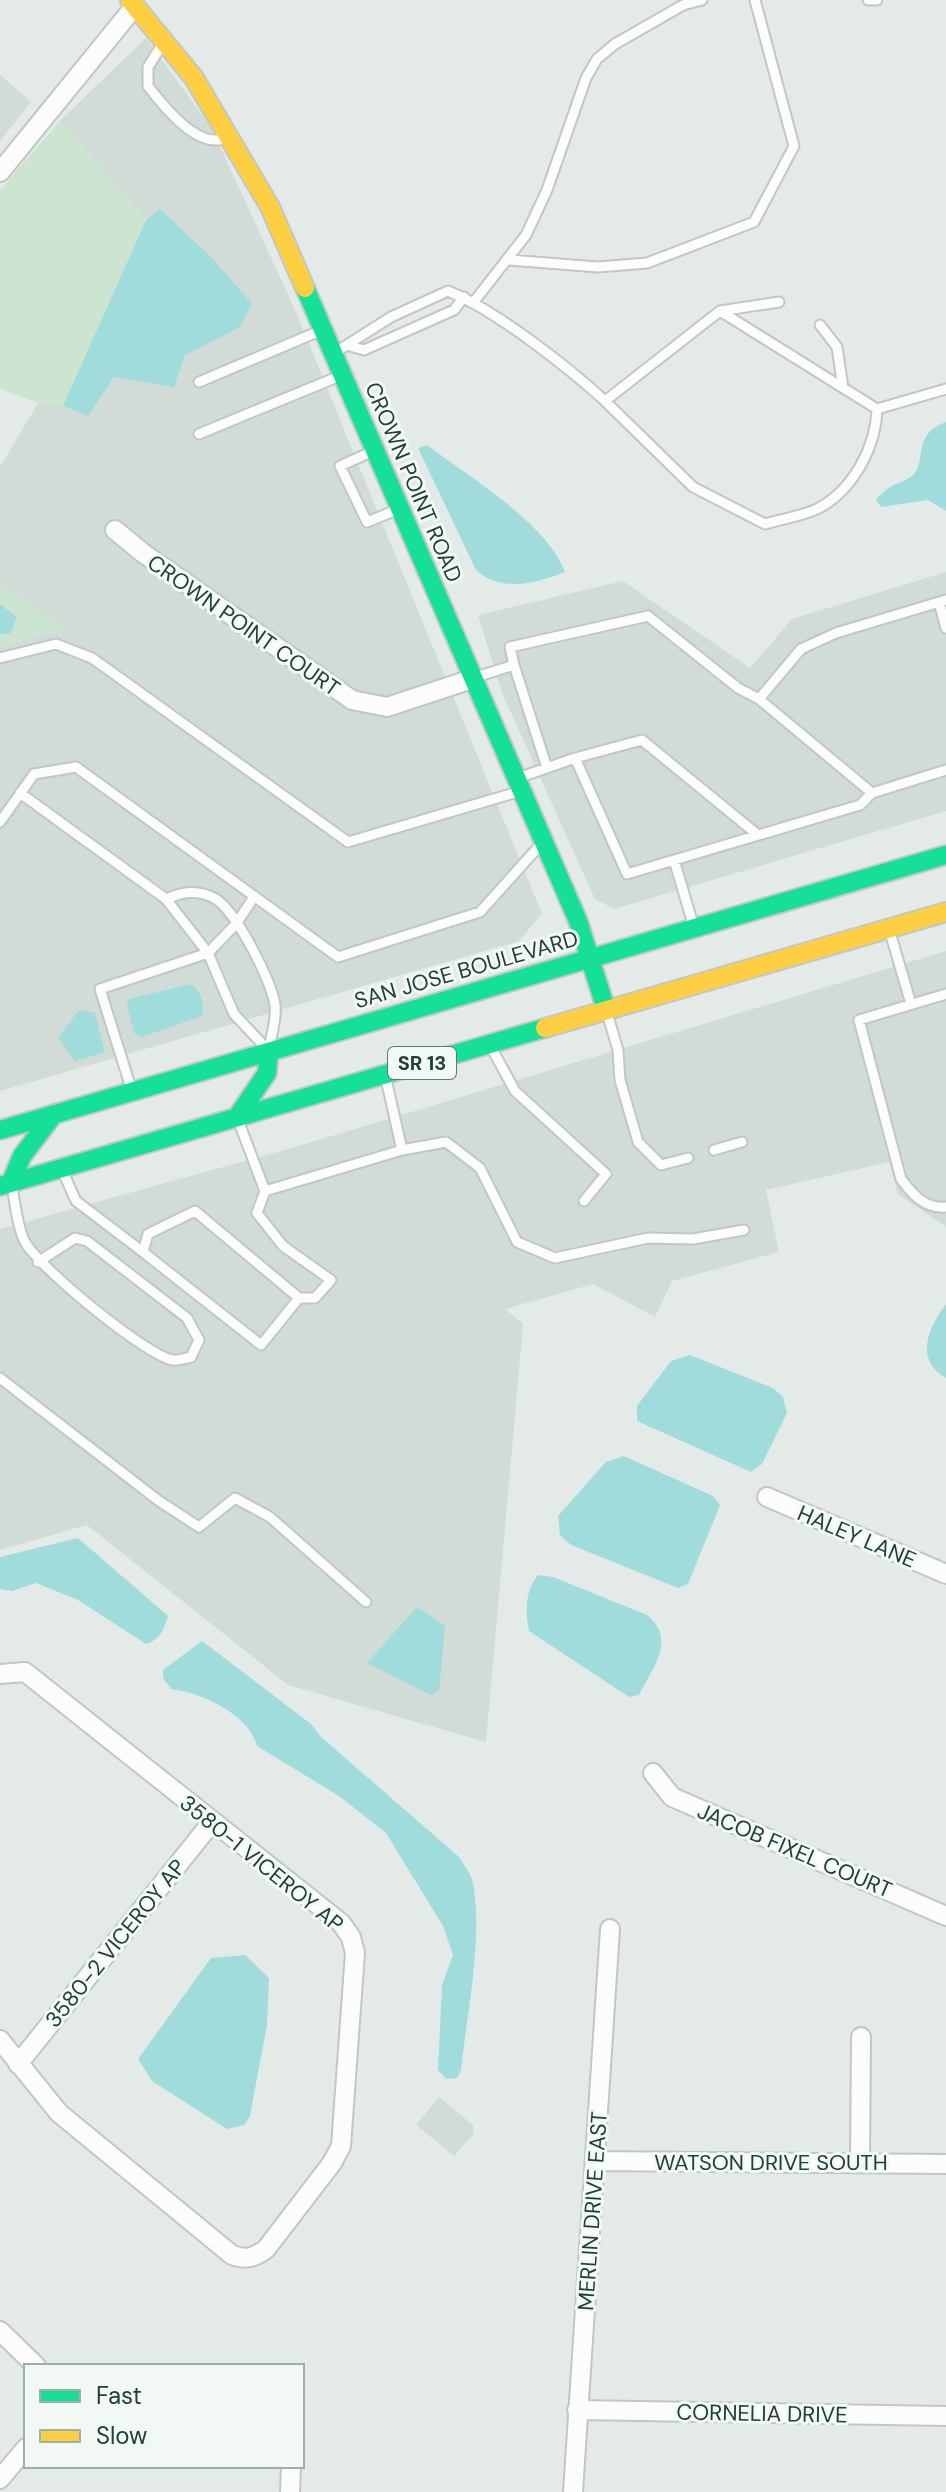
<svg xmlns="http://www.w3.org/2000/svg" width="946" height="2492" viewBox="0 0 946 2492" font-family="'DM Sans',sans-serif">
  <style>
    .built { fill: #d1dcd6 }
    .green { fill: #cce5d0 }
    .water { fill: #a1dcdc }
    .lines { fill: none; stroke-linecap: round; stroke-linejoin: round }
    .lane-casing { stroke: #c1c7c4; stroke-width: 13 }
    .street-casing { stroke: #c1c7c4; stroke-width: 22 }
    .fast-casing { stroke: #c0c8c4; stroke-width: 22 }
    .slow-casing { stroke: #c0c8c4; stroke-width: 22 }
    .lane { stroke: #fbfcfb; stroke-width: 9 }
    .street { stroke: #fbfcfb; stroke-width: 18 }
    .fast { stroke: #16e098; stroke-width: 18 }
    .slow { stroke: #ffcf43; stroke-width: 18 }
    .labels { text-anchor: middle; stroke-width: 6; stroke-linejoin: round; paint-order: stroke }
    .shield { fill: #f2f9f5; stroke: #5f786d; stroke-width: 2 }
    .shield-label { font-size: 20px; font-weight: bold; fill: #204033 }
    .street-label { font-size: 22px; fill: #204033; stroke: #f2f9f5 }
  </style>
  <rect width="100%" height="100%" fill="#e4eae7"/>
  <!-- built -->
  <path class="built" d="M146,38l66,91 84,183 246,602 -23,27 -519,150v-444l62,-19 -62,-45v-116l38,-64 25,2 83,-185 -86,-99z
    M0,75l31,27 -31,39z
    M946,572v239l-332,98 -19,-10 -93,-206 -24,-78 145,-34 127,87 42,-49z
    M946,951v276l-48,-33 -9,-32 -123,28 13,62 -107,29 -17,36 -62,-33 -88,25 18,15 -37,418 -198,-57 -201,-160 -87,25v-321l295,-82z
    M439,2097l34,28v10l-19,21 -38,-31z"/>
  <!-- green -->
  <path class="green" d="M60,121l86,99 -83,186 -25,-3 -38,-14v-199z
    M0,583l63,45 -63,19v-12l11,-2 6,-16 -17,-13z"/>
  <!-- water -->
  <path class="water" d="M160,209l53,50 39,45 -12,23 -55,28 -11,32 -60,-10 -26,39 -25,-10 83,-186z
    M946,422v89l-18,-11 -47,7 -5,-7c17,-20 21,-13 36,-24 16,-13 -1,-42 34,-54z
    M427,445c42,32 119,77 138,127 -28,11 -64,21 -89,-2l-58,-122z
    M0,604l17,13 -6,16 -11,2z
    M191,984c9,5 15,22 11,32l-60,21 -8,-4 -7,-28 2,-6z
    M79,1010l16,3 10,39 -30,9 -17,-23z
    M946,1304v74c-32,-18 -18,-50 0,-74z
    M690,1355l83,33 10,9 4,16 -25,51 -11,8 -114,-51v-15l34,-45z
    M624,1456l89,40 7,9 -32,79 -10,4 -107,-43 -11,-10 -2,-19 48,-54z
    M78,1538l90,78c-4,13 -8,24 -22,28l-68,-44 -42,-17 -24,8 -12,-2v-32z
    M538,1575l15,2 94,38c30,24 6,52 -8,80l-10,2 -100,-66c-4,-19 -4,-41 9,-56z
    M417,1607l28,19 -6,65 -8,4 -64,-32z
    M202,1641l109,83 10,13 137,119c7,10 15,20 16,33 8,54 -7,125 -13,181l-4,8 -11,1 -8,-9 4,-85 11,-30 -10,-29 -57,-93 -47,-37 -82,-50c-8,-32 -57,-54 -86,-57l-8,-11v-8z
    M245,1955l24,23 -2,47 -17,91 -6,9 -17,4 -75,-48 -14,-22 73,-101z"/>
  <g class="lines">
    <defs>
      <path id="lane" d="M868,0h9
        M163,43l-15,24v19c15,20 52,66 79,51
        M509,260l89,7 49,-4 107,-41 40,-76 -39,-146
        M473,303l53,-68 21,-45 39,-112 11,-19 18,-15 68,-39 19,-5
        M720,311l59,-9
        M820,325l17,22 6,41
        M350,346l14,4 90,-40 10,-13
        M336,352l55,-35 57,-26c46,18 120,76 157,110l115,-90 157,98 69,-20
        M199,382l123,-52
        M605,401l88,86 72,37c17,-5 38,-8 54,-16 35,-19 57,-62 58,-99
        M199,434l143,-59
        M373,451l-33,15 27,56 32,-13
        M939,602l7,26
        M0,658l56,-14 36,14 256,184 173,-51
        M514,665l33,103
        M476,677l38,-12 -4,-18 138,-31 90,72 21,11 113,94
        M759,699l42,-50 35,-16 110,-33
        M575,758l67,-18 116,95
        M518,778l57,-20 52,116 233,-69 12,-12 74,-23
        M20,793l146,106 42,54 26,61 33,35
        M0,822l34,-48 42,-7 262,190 142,-45 62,-69
        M674,860l19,64
        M166,899c16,-7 31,-10 48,-1 21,11 58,83 61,107 2,13 -4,31 -6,44
        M890,932l21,72
        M946,994l-87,26 42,159c12,16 24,30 45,28
        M607,1013l11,37 2,30 18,62 23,23 27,-7
        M491,1047l24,44 91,83 -22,27
        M131,1088l-31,-99 108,-36 28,-29 18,-27
        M238,1120l27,71 137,-41 -16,-71
        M402,1150l44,-8 34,26 37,74 38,16 93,-20 45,1 51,-9
        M714,1150l28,-8
        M63,1172l13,29 67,51
        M12,1186c3,17 5,39 12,54 11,25 124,117 149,120 5,1 13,-2 18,-3l8,-17 -12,-22 -100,-77 -12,-3 -37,24
        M265,1191l-8,22 26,33 48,34 -16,18h-16l-104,-87 -47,23 -5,18 118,93 38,-47
        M0,1378l159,123 40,26 36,-29 35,19 96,85"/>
      <path id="street" d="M0,172l135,-166
        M115,530l28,23 209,147 35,7 85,-28
        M767,1497l179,77
        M0,1674l25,-2 316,251 10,14 4,16 -14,193 -9,17 -66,86c-12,9 -20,11 -34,6l-173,-142 -59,-73
        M653,1773l19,24 274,119
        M18,2064l194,-242
        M596,2161l350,3
        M860,2163l1,-126
        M0,2331l36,35
        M577,2410l369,6
        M0,2479l26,-31
        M290,2492l1,-26
        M573,2492l37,-563"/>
      <path id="fast" d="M305,288l273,633 28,88
        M237,1117l30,-44 2,-21
        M0,1130l946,-275
        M11,1182l11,-26 32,-42
        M0,1186l545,-158"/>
      <path id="slow" d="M130,0l64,78 76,129 35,81
        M545,1028l401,-116"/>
    </defs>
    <!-- lane casing -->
    <use href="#lane" class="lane-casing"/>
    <!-- street casing -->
    <use href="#street" class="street-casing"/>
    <!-- fast casing -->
    <use href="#fast" class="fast-casing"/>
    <!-- slow casing -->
    <use href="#slow" class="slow-casing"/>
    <!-- lane -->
    <use href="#lane" class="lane"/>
    <!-- street -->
    <use href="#street" class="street"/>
    <!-- fast -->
    <use href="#fast" class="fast"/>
    <!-- slow -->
    <use href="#slow" class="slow"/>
  </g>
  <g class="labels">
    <!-- shield labels -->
    <rect class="shield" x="388" y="1047" width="68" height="32" rx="6"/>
    <g class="shield-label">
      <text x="422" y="1070">SR 13</text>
    </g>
    <!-- street labels -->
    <g class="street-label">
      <text transform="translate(414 482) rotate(67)" y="8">CROWN POINT ROAD</text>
      <text transform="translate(244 625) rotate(35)" y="8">CROWN POINT COURT</text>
      <text transform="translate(466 969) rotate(-16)" y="8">SAN JOSE BOULEVARD</text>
      <text transform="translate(857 1536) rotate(23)" y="8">HALEY LANE</text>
      <text transform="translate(795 1850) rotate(23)" y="8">JACOB FIXEL COURT</text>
      <text transform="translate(262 1863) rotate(39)" y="8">3580-1 VICEROY AP</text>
      <text transform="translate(115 1943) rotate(-51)" y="8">3580-2 VICEROY AP</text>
      <text x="771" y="2170">WATSON DRIVE SOUTH</text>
      <text transform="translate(592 2211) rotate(-86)" y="8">MERLIN DRIVE EAST</text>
      <text transform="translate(762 2413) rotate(1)" y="8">CORNELIA DRIVE</text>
    </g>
  </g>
  <!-- legend -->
  <rect x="24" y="2364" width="280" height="104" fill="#f2f9f5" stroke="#9eafa7" stroke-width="2"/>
  <rect x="40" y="2390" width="40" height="12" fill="#16e098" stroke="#9eafa7" stroke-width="2"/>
  <text x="96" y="2404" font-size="24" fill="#204033">Fast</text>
  <rect x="40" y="2430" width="40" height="12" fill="#ffcf43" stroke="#9eafa7" stroke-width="2"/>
  <text x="96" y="2444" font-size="24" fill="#204033">Slow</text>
</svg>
